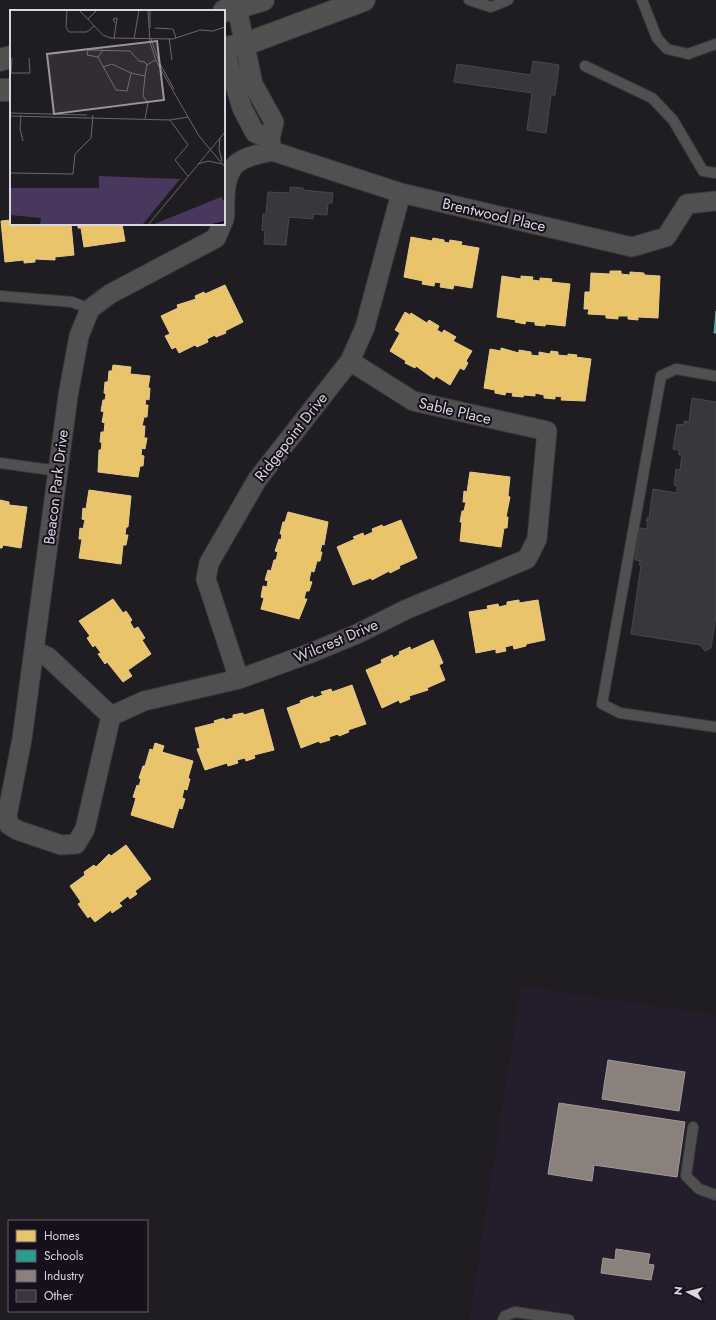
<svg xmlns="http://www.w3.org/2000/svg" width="716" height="1320" viewBox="0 0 716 1320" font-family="Jost,sans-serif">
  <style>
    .built { fill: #241d2c }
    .homes { fill: #e9c46a; stroke: #e4c98d }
    .schools { fill: #2a9d8f; stroke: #5faea7 }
    .industry { fill: #8a817c; stroke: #a29a9a }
    .building { fill: #39363d; stroke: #49464c }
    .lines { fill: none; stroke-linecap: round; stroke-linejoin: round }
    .lane-casing { stroke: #39373c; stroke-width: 12 }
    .street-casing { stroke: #39373c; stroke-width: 21 }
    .secondary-casing { stroke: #39373c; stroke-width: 24 }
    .lane { stroke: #515051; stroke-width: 10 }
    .street { stroke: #515051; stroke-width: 19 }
    .secondary { stroke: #515150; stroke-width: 22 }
    .labels { text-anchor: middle; stroke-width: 4; stroke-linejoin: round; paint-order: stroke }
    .street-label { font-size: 15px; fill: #dad6df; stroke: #15101b }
    .inset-river { fill: none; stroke: #170427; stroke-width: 2 }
    .inset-road { fill: none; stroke: #6a666e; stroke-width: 1 }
    .view { fill: #99959d; fill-opacity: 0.15; stroke: #99959d; stroke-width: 2 }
    .inset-edge { fill: none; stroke: #dad6df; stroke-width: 2 }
  </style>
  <rect width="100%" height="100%" fill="#1f1c22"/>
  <!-- built -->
  <path class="built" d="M521,986l195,29v305h-247z"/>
  <!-- homes -->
  <path class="homes" d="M11,220v4h60l3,31 -19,2v3l-20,-1v3l-11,1v-3l-19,2 -4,-41z
    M78,224h44l3,17 -41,6 -3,-19h-3z
    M411,237l21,4 1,-3 11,2v2l5,1 1,-3 12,2 -1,3 18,3 -7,40 -18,-3 -1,4 -13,-2 1,-4 -6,-1 -1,4 -12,-2 1,-3 -19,-4z
    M610,271h11v3l9,1v-3l14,1v2l16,1 -2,42 -20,-1v3l-10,-1v-3h-10v3l-12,-1v-3l-18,-1 1,-5h-5l1,-17h5l1,-19 19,1z
    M502,276l19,3v-3l12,1 -1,3 8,1v-3l12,1 -1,3 19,2 -5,42 -19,-2 -1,2 -10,-1v-3l-9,-1 -1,3 -10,-2 1,-2 -19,-3z
    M225,285l18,37 -18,9 1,2 -10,4 -1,-2 -8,4 1,3 -11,5 -2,-2 -16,8 -3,-6 -4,2 -7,-13 5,-2 -9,-18 17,-8 -1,-3 19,-6 -1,-3 9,-4 1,2z
    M405,312l5,3 1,-2 16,10 2,-3 10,6 -2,4 5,3 2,-3 12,7 -3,4 19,10 -6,10 2,2 -4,7 -4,-2 -10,17 -14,-9 -2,3 -18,-13 -1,2 -10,-5 1,-2 -16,-10 10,-18 -5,-3z
    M501,348l18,5v-3l12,2v3l8,1v-4l11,2 1,-3 7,1v3l10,1v-2l9,1 -1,2 15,2 -6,42 -24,-1 1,-3 -7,-1v3l-11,-1v-3l-9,-2v3l-11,-1 -1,2 -11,-1 1,-3 -7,-1 -1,3 -10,-2v-3l-11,-2 6,-39 11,2z
    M113,365l18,2 -1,7 20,2 -2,12h2l-1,12 -3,-1 -1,6h3l-1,12h-3l-2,9h3l-1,12h3l-2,11 -3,-1 -1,7 3,1 -1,10h-3l-2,11 -40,-5 1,-22h2l1,-7 -2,-1 1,-10h3l1,-9 -3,-1 2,-10 -3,-1 2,-11h2l1,-6 -2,-1 1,-11h3l1,-11h3z
    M470,472l40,5 -2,19 2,1 -4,20h2l-1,11h-3l-3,19 -41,-6 2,-19h-2l2,-11h2l2,-9h-3l1,-11 3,1z
    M89,490l42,6 -3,31h-2l-1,8h3l-2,10h-3l-2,19 -42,-6 3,-19h-3l1,-11 3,1 2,-9 -3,-1 1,-11 3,1z
    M0,500l9,2v3l18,2 -6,41 -18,-3 -1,3h-2z
    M288,512l40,10 -4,23 -2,-1 -2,8h2l-2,9h-3l-3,11 -3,-1 -2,10 3,1 -3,9h-3l-2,8h3l-8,20 -38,-10 3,-11 -3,-1 2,-11 4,1 1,-6 -3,-1 3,-10 3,1 3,-11h2l2,-8 -3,-1 4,-12 2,1 1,-6h-2l3,-12h2z
    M401,520l16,38 -18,8 1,2 -10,5 -1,-2 -17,9 -1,-2 -18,7 -16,-38 18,-8 -2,-2 10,-4 1,3 9,-4 -1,-3 10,-4 1,2z
    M113,599l10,14 3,-2 6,9 -2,2 4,7 4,-2 7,11 -3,2 9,14 -23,16 4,6 -9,6 -16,-20 -2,2 -7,-10 3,-1 -6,-8 -2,2 -6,-9 3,-2 -11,-15z
    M519,600v3l19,-3 7,40 -19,4v2l-12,3 -1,-4 -8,2 1,4 -10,2v-4l-20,4 -7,-41 19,-3 -1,-3 11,-2 1,3 8,-2v-3z
    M433,640l10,23 -4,2 6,15 -18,8 1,2 -19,6 1,3 -10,4 -1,-3 -17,8 -16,-38 16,-7 -1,-3 11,-5 1,3 7,-4 -1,-2 11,-5 1,3z
    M352,685l14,39 -18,6 1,2 -10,4 -1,-2 -9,3 1,3 -10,3 -1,-2 -18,7 -14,-40 14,-5 -1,-2 13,-5 1,2 9,-3 -2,-3 10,-3 1,3z
    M263,709l11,41 -20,5 1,3 -9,3 -1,-3 -8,2 1,3 -10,3 -1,-3 -22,7 -8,-21 3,-1 -5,-20 20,-5 -1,-2 10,-3 1,2 8,-2v-3l10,-2 1,2z
    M155,743l9,3 -2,6 31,9 -5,17 2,1 -3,11 -3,-1 -2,9 3,1 -3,10 -3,-1 -6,20 -42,-13 5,-17 -3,-1 4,-12 2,1 2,-7 -2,-1 4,-12h2l5,-17 3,1z
    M126,845l25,34 -16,12 2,3 -7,5 -2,-3 -9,7 3,3 -10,7 -1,-3 -16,12 -5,-6 -2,2 -10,-14 3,-2 -11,-16 15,-11 -1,-3 10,-7 2,2 13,-13 2,2z"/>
  <!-- schools -->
  <path class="schools" d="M716,311v22h-2z"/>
  <!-- industry -->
  <path class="industry" d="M608,1060l77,12 -6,39 -77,-12z
    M559,1103l126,19 -8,55 -83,-12 -2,16 -44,-7z
    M616,1249l34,5 -2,10 6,1 -3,15 -50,-7 2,-15 12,2z"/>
  <!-- building -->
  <path class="building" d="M533,61l26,4 -4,30h-4l-5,38 -19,-3 5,-37 -78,-11 3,-18 74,11z
    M290,187l13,1v2l30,3 -1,10h-4l-1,12 -14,-1v5l-24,-2 -3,28 -22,-1 1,-13 -3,-1 1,-16h3l2,-22 22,1z
    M692,398l24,4v214l-5,32 -6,3 -5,-6 -69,-11 10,-69h-2l1,-4h2l-7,-1 5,-32 7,1 1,-8h-2l1,-3h2l4,-29 24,4v-7l-3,-1 2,-16 4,1 2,-15h-3v-5l-6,-1 4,-25 7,1v-4l5,1z"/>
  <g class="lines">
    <defs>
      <path id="lane" d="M469,0l22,7 17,-7
        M642,0l15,38 10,11 21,5 28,-10
        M585,66l67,32 21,22 30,51 13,2
        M0,296l72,6 18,7
        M716,376l-40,-7 -15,7 -59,328 18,9 96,14
        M0,463l58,8
        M693,1127l-7,49 13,13 17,6
        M503,1320l2,-4 10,-4 54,8"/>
      <path id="street" d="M237,8l16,76 21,38 -4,16 2,13 129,42 231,54 34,-10 21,-33 29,-3
        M224,49l18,59 13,25 15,5
        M224,220c2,-7 0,-15 1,-22 1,-37 16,-40 47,-47
        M35,651l13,6 63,59 33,-15 95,-22 69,-25 49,-20 48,-24 122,-51 10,-20 10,-108 -134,-30 -63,-40
        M239,679l-33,-100 3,-16 48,-83 93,-119 15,-34 36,-134
        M111,716l-26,113 -9,15 -15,1 -44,-15 -8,-5 -2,-9 15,-77 46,-343 11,-60 11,-27 20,-15 106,-56 6,-14"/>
      <path id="secondary" d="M224,11l39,-11
        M224,48l19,-3 121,-45
        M0,60l11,-3
        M0,90h11"/>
    </defs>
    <!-- lane casing -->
    <use href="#lane" class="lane-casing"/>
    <!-- street casing -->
    <use href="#street" class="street-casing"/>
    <!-- secondary casing -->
    <use href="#secondary" class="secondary-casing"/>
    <!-- lane -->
    <use href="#lane" class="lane"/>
    <!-- street -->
    <use href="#street" class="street"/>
    <!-- secondary -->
    <use href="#secondary" class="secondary"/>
  </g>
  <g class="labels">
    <!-- street labels -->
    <g class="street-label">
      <text transform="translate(494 215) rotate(13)" y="5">Brentwood Place</text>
      <text transform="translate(455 411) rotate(13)" y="5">Sable Place</text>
      <text transform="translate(291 437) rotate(-52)" y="5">Ridgepoint Drive</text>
      <text transform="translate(56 487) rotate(-83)" y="5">Beacon Park Drive</text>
      <text transform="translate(336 641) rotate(-23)" y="5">Wilcrest Drive</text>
    </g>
  </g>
  <!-- overview -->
  <g transform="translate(10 10)">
    <rect width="215" height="215" fill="#1f1c22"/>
    <path d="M89,166l81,3 -38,46h-102l1,-7 -31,-3v-27h89zM211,187l4,5v23h-73z" fill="#4a375e"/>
    <path class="inset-river" d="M202,215l13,-3"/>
    <path class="inset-road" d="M57,0l-1,17 3,5h18l7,-6M69,0l24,25 7,3 63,1 27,-9 13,1 12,-4M138,0l2,32 6,19 43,75 26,31M140,0v18M78,9l9,-9M145,18l18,1 3,9M159,28l3,22M104,29l3,-21 -4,1 2,4M124,29l5,-29M141,29l8,23 15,27M93,40l-5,7 18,33 11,1 4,-18M88,47l-11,-2 1,-5 42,1 9,10 6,1 2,3M93,57l9,-3 19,9 14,3M0,63h20l-1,-15M1,63l1,-15M0,103l77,2M11,105l-1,14 3,12M0,106l160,4 18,-3M135,109l3,-16 -5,-7 2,-20 2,-11 8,-5M160,110l18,25 -13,15 13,16M210,128l-1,11 3,12M188,154l10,-3 14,3M0,163l63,1 2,-20 16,-16 2,-23M138,215l77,-93"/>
    <path class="view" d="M147,31l7,59 -110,14 -7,-60z"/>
    <rect width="215" height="215" class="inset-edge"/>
  </g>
  <!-- legend -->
  <rect x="8" y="1220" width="140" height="92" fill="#15101b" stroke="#645f69"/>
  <rect x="16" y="1230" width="20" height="12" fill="#e9c46a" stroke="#645f69"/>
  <text x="44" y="1240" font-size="12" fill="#dad6df">Homes</text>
  <rect x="16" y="1250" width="20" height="12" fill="#2a9d8f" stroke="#645f69"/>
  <text x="44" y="1260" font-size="12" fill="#dad6df">Schools</text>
  <rect x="16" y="1270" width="20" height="12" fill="#8a817c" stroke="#645f69"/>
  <text x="44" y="1280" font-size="12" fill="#dad6df">Industry</text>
  <rect x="16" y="1290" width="20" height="12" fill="#39363d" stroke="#645f69"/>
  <text x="44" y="1300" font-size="12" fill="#dad6df">Other</text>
  <!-- north arrow -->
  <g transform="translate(688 1292) rotate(277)" stroke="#15101b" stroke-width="3" paint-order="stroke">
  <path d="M0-3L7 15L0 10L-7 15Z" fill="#dad6df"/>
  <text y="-6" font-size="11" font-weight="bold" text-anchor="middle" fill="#dad6df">N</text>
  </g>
</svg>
